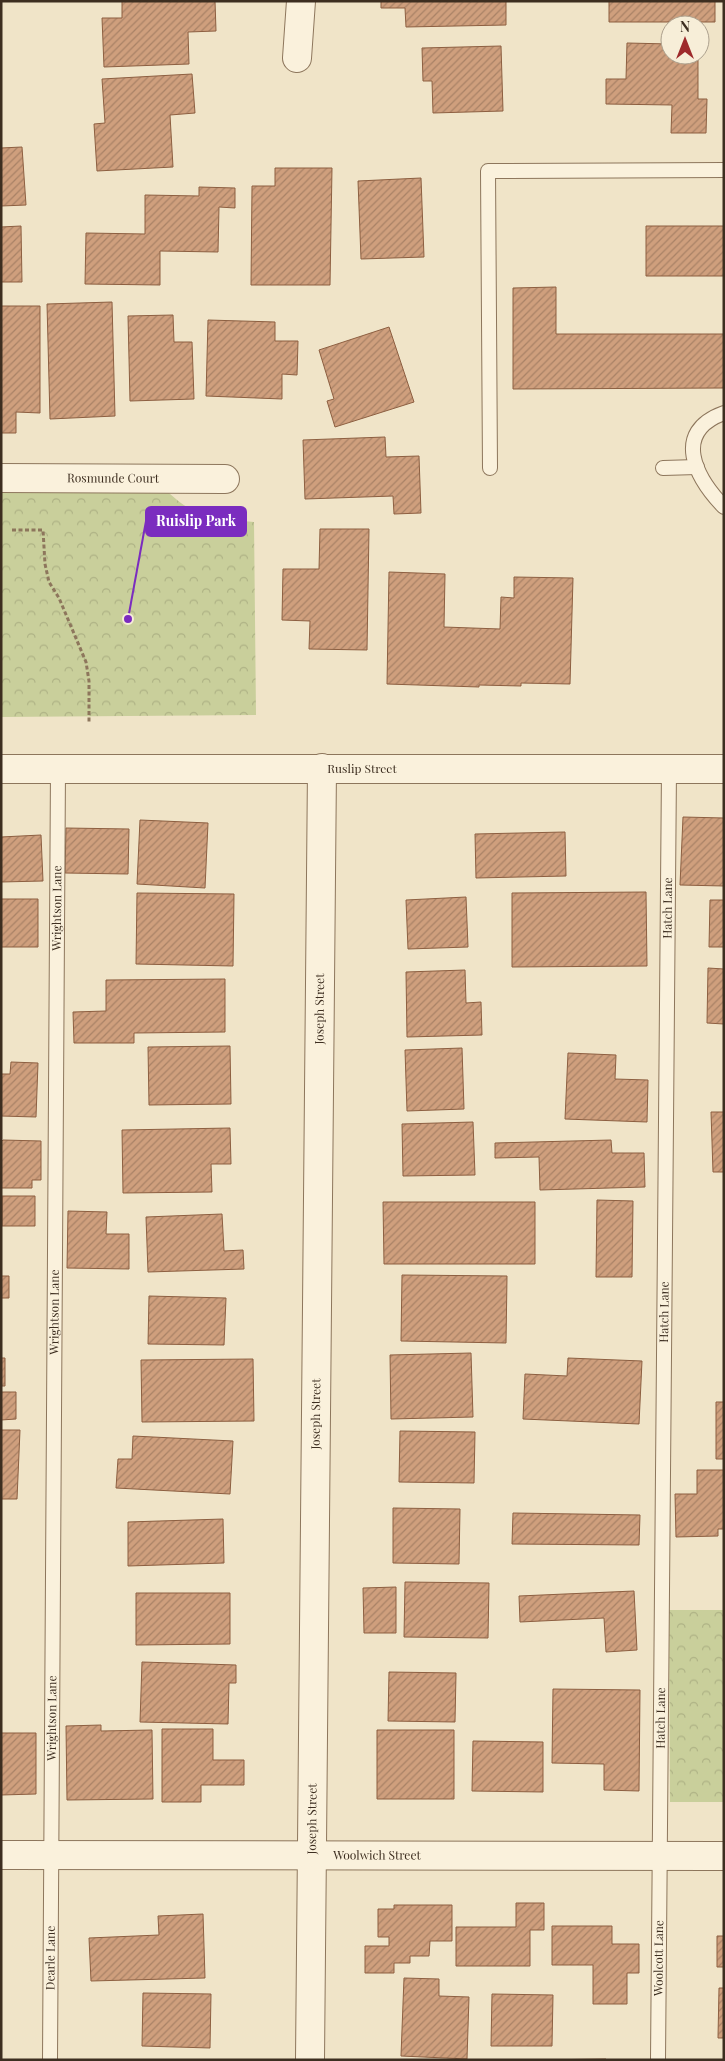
<svg xmlns="http://www.w3.org/2000/svg" width="725" height="2061" viewBox="0 0 725 2061" font-family="'Playfair Display',serif">
  <style>
    .forest { fill: url(#forest-crowns) }
    .building { fill: url(#building-hatch); stroke: #8d5f41 }
    .lines { fill: none; stroke-linecap: round; stroke-linejoin: round }
    .lane-casing { stroke: #8d765c; stroke-width: 16 }
    .street-casing { stroke: #8d765c; stroke-width: 30 }
    .path { stroke: #8d765c; stroke-width: 3; stroke-dasharray: 4 2.5; stroke-linecap: butt }
    .lane { stroke: #faf1dc; stroke-width: 14 }
    .street { stroke: #faf1dc; stroke-width: 28 }
    .labels { text-anchor: middle; stroke-width: 4.5; stroke-linejoin: round; paint-order: stroke }
    .street-label { font-size: 12px; fill: #3d2e20; stroke: #f7eed8 }
    .leader { fill: none; stroke: #7b2cbf; stroke-width: 2 }
    .callout-dot { fill: #7b2cbf; stroke: #f7eed8; stroke-width: 2 }
    .callout { fill: #7b2cbf; stroke: #7b2cbf; stroke-width: 2 }
    .callout-label { font-size: 14px; text-anchor: middle; font-weight: bold; fill: #fff }
  </style>
  <defs>
    <pattern id="forest-crowns" width="20" height="18" patternUnits="userSpaceOnUse" patternTransform="scale(1.25)"><rect width="20" height="18" fill="#c9cf9b"/><path d="M2 6a3 3 0 1 1 6 0M12 15a3 3 0 1 1 6 0" fill="none" stroke="#aeb285"/></pattern>
    <pattern id="building-hatch" width="6" height="6" patternUnits="userSpaceOnUse" patternTransform="scale(1.25)"><rect width="6" height="6" fill="#cf9f7d"/><path d="M-1 1l2-2M0 6l6-6M5 7l2-2" fill="none" stroke="#a98266"/></pattern>
  </defs>
  <rect width="100%" height="100%" fill="#f0e4c8"/>
  <!-- forest -->
  <path class="forest" d="M1,491h166c29,28 48,28 87,31l2,193 -255,2z
    M669,1610h55v192h-54z"/>
  <!-- building -->
  <path class="building" d="M122,1h93l1,30 -28,1 1,32 -85,3 -2,-49h20z
    M381,1h125v24l-100,2 -1,-19h-24z
    M609,1h106v21h-106z
    M627,43l43,1v11h28v44h9l-1,34h-35l1,-28 -66,-1v-25h20z
    M501,46l2,65 -70,2 -1,-32h-9l-1,-33z
    M192,74l3,39 -25,2 3,52 -76,4 -3,-47 11,-1 -3,-44z
    M22,147l4,58 -25,1v-58z
    M275,168h57l-2,117h-79l1,-99h23z
    M421,178l3,79 -63,2 -3,-78z
    M199,187l36,1v20l-16,-1 -1,45 -58,-1v34l-75,-1 1,-51 59,1v-39l54,1z
    M21,226l1,56h-21v-55z
    M646,226h78v50h-78z
    M556,287v47h168v54l-211,1v-101z
    M112,302l3,114 -65,3 -3,-115z
    M1,306h39v107l-24,-1v21h-15z
    M173,315l1,27h18l2,57 -64,2 -2,-85z
    M208,320l67,2v19h23l-1,34 -15,-1v25l-76,-3z
    M389,327l25,75 -79,25 -8,-26 7,-2 -15,-49z
    M385,437l1,20 33,-1 2,57 -27,1 -1,-18 -88,3 -2,-59z
    M320,529h49l-2,121 -58,-1 1,-28 -28,-1 1,-51h36z
    M389,572l56,2 -1,53 56,2 1,-32 13,1v-21l59,1 -3,106 -49,-1v3l-42,-1v2l-92,-3z
    M683,817l41,1v68l-44,-1z
    M140,820l68,3 -3,65 -68,-4z
    M66,828l63,1 -1,45 -63,-1z
    M565,832l1,44 -90,2 -1,-44z
    M41,835l2,46 -42,1v-45z
    M646,892l1,74 -135,1v-74z
    M137,893l97,1 -1,72 -97,-2z
    M466,897l2,50 -60,2 -2,-49z
    M1,899h37v48h-37z
    M710,900h14v47h-15z
    M708,968l16,1v55l-17,-1z
    M465,970l1,33 15,-1 1,33 -75,2 -1,-65z
    M225,979v53l-91,1v10h-60l-1,-31 33,-1v-31z
    M230,1046l1,58 -82,1 -1,-58z
    M462,1048l2,61 -57,2 -2,-61z
    M568,1053l48,2 -1,24 33,1 -1,42 -82,-3z
    M11,1062l27,1 -2,54 -35,-1v-42h9z
    M711,1112h13v60h-11z
    M473,1122l2,53 -72,1 -1,-52z
    M230,1128l1,36h-20l1,28 -89,1 -1,-63z
    M3,1140l38,1v39h-9v8h-31v-46z
    M611,1140l1,13h32l1,34 -105,3 -1,-33 -44,1v-15z
    M2,1196h33v30h-33z
    M597,1200l36,1 -1,76h-36z
    M383,1202h152v62h-151z
    M68,1211l39,1 -1,22h23v35l-62,-1z
    M222,1214l2,37 19,-1 1,19 -96,3 -2,-55z
    M402,1275l105,1 -1,67 -105,-2z
    M1,1276h8v22h-8z
    M149,1296l77,2 -2,47 -76,-1z
    M471,1353l2,64 -82,2 -1,-64z
    M1,1358h4v28h-4z
    M568,1358l74,3 -3,63 -116,-5 2,-45 42,2z
    M253,1359l1,62 -112,1 -1,-62z
    M1,1392h15v27l-15,1z
    M716,1402h8v57h-8z
    M1,1430h19l-3,69h-16z
    M400,1431l75,1 -1,51 -75,-1z
    M133,1436l100,5 -3,53 -114,-6 2,-29h14z
    M697,1470h27v59h-6v7l-42,1 -1,-43h22z
    M393,1508l67,1 -1,55 -66,-1z
    M513,1513l127,2 -1,30 -127,-1z
    M223,1519l1,44 -96,3v-44z
    M405,1582l84,1 -1,55 -84,-1z
    M396,1587v46h-32l-1,-45z
    M634,1591l3,59 -31,2 -2,-34 -84,4 -1,-26z
    M136,1593h94v51l-94,1z
    M142,1662l94,3v18h-7l-1,41 -88,-2z
    M389,1672l67,1 -1,49 -67,-1z
    M553,1689l87,1 -1,101 -35,-1v-26l-52,-1z
    M101,1725v6l51,-1 1,69 -86,1 -1,-74z
    M162,1729h51v31h31v25h-43v17h-39z
    M377,1730h77v69h-77z
    M1,1733h35v61l-35,1z
    M473,1741l70,1v50l-71,-1z
    M516,1903h28v27h-14v36h-74v-39h60z
    M394,1905h58v36h-22l-1,15h-19v7h-16v10h-29v-27h24v-9h-11v-28h16z
    M203,1914l2,64 -114,3 -2,-43 70,-3 -1,-19z
    M552,1926h60v18h27v29h-12v31h-34v-39h-41z
    M717,1936h7v31h-7z
    M404,1978l35,1v17l30,1 -2,62 -66,-3z
    M719,1988h5v50h-6z
    M143,1993l68,1 -1,54 -68,-2z
    M492,1994l61,1 -1,51h-61z
    M606,2059v1h-70z"/>
  <g class="lines">
    <defs>
      <g id="lane">
        <path d="M724,413c-53,19 -28,65 0,94"/>
        <path d="M490,468l-2,-297 236,-1"/>
        <path d="M663,468l34,-1"/>
        <path id="s1" d="M50,2060l8,-1291"/>
        <path id="s2" d="M658,2060l11,-1291"/>
      </g>
      <g id="street">
        <path d="M297,58l4,-57"/>
        <path id="s3" d="M1,478l224,1"/>
        <path id="s4" d="M1,769h723"/>
        <path id="s5" d="M1,1855l723,1"/>
        <path id="s6" d="M310,2060l12,-1292"/>
      </g>
    </defs>
    <!-- lane casing -->
    <use href="#lane" class="lane-casing"/>
    <!-- street casing -->
    <use href="#street" class="street-casing"/>
    <!-- path -->
    <path class="path" d="M12,530h31l2,34 4,18 10,16 27,64 3,19v41"/>
    <!-- lane -->
    <use href="#lane" class="lane"/>
    <!-- street -->
    <use href="#street" class="street"/>
  </g>
  <g class="labels">
    <!-- street labels -->
    <g class="street-label">
      <text dy="4" stroke="none"><textPath href="#s3" startOffset="112">Rosmunde Court</textPath></text>
      <text dy="4" stroke="none"><textPath href="#s4" startOffset="361">Ruslip Street</textPath></text>
      <text dy="4" stroke="none"><textPath href="#s1" startOffset="1152">Wrightson Lane</textPath></text>
      <text dy="4" stroke="none"><textPath href="#s2" startOffset="1152">Hatch Lane</textPath></text>
      <text dy="4" stroke="none"><textPath href="#s6" startOffset="1051">Joseph Street</textPath></text>
      <text dy="4" stroke="none"><textPath href="#s1" startOffset="748">Wrightson Lane</textPath></text>
      <text dy="4" stroke="none"><textPath href="#s2" startOffset="748">Hatch Lane</textPath></text>
      <text dy="4" stroke="none"><textPath href="#s6" startOffset="646">Joseph Street</textPath></text>
      <text dy="4" stroke="none"><textPath href="#s1" startOffset="342">Wrightson Lane</textPath></text>
      <text dy="4" stroke="none"><textPath href="#s2" startOffset="342">Hatch Lane</textPath></text>
      <text dy="4" stroke="none"><textPath href="#s6" startOffset="241">Joseph Street</textPath></text>
      <text dy="4" stroke="none"><textPath href="#s5" startOffset="376">Woolwich Street</textPath></text>
      <text dy="4" stroke="none"><textPath href="#s1" startOffset="102">Dearle Lane</textPath></text>
      <text dy="4" stroke="none"><textPath href="#s2" startOffset="102">Woolcott Lane</textPath></text>
    </g>
  </g>
  <!-- callouts -->
  <path class="leader" d="M128 619L146 521"/>
  <circle class="callout-dot" cx="128" cy="619" r="5"/>
  <rect class="callout" x="146" y="507" width="100" height="29" rx="5"/>
  <g class="callout-label">
    <text x="196" y="526">Ruislip Park</text>
  </g>
  <!-- border -->
  <rect width="725" height="2061" fill="none" stroke="#3d2e20" stroke-width="5"/>
  <!-- north arrow -->
  <g transform="translate(685 40)"><circle r="24" fill="#f7eed8" stroke="#ada18e"/>
  <path d="M0-4L9 19L0 12L-9 19Z" fill="#9e2a2b"/>
  <text y="-8" font-size="14" font-weight="bold" text-anchor="middle" fill="#3d2e20">N</text>
  </g>
</svg>
